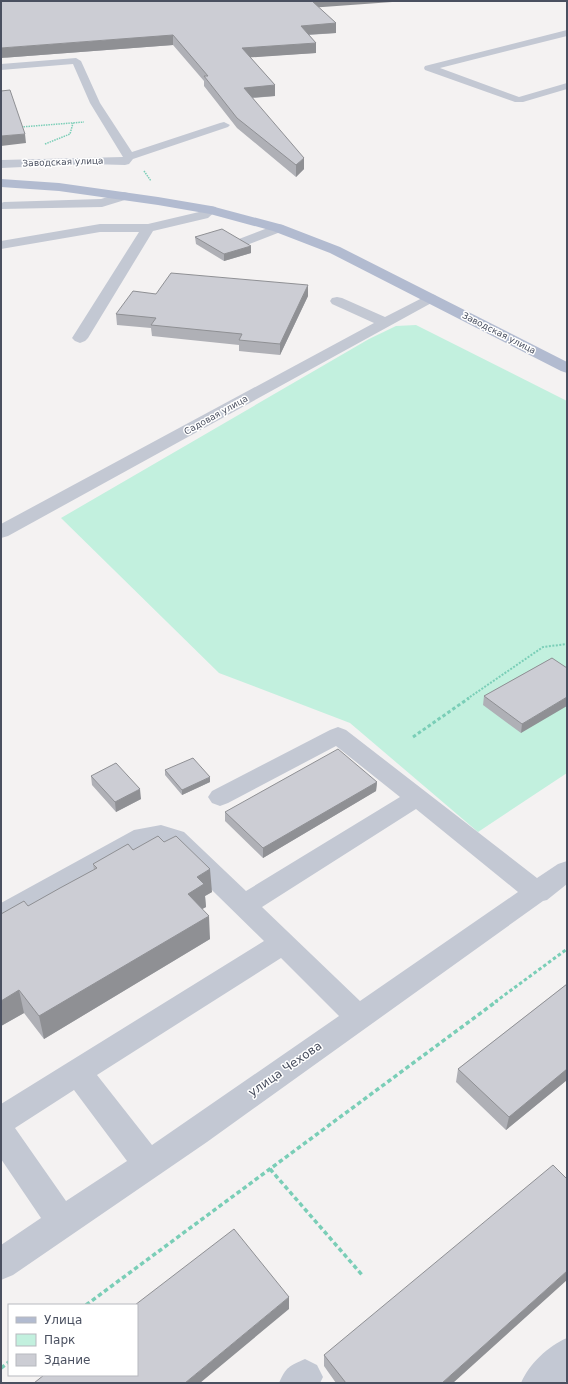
<svg xmlns="http://www.w3.org/2000/svg" width="568" height="1384" viewBox="0 0 568 1384" font-family="'DejaVu Sans',sans-serif">
  <style>
    .green { fill: #c2f0de }
    .lines { fill: none; stroke-linecap: round; stroke-linejoin: round }
    .path-far3 { stroke: #7aceb7; stroke-width: 1.5; stroke-dasharray: 1.5 1; stroke-linecap: butt }
    .path-far2 { stroke: #7aceb7; stroke-width: 2; stroke-dasharray: 2 1.5; stroke-linecap: butt }
    .path-far1 { stroke: #7aceb7; stroke-width: 3; stroke-dasharray: 3.5 2.5; stroke-linecap: butt }
    .path { stroke: #7aceb7; stroke-width: 3.5; stroke-dasharray: 4.5 3; stroke-linecap: butt }
    .minor { fill: #c3c8d3; fill-rule: evenodd }
    .major { fill: #b2bbd0; fill-rule: evenodd }
    .wall { fill: #afb0b6 }
    .shaded-wall { fill: #8f9094 }
    .building { fill: #cccdd4; stroke: #8f9094 }
    .labels { text-anchor: middle; stroke-width: 3; stroke-linejoin: round; paint-order: stroke }
    .far-street-label { font-size: 9px; fill: #4a5060; stroke: #fff }
    .near-street-label { font-size: 12px; fill: #4a5060; stroke: #fff }
  </style>
  <rect width="100%" height="100%" fill="#f4f2f2"/>
  <!-- green -->
  <path class="green" d="M416,325l151,76v372l-89,59 -128,-109 -131,-50 -158,-155 308,-179 27,-13z"/>
  <g class="lines">
    <!-- path-far3 -->
    <path class="path-far3" d="M21,127l63,-5
      M45,144l25,-10 3,-11
      M144,171l7,10"/>
    <!-- path-far2 -->
    <path class="path-far2" d="M467,699l76,-52 24,-3"/>
    <!-- path-far1 -->
    <path class="path-far1" d="M413,737l56,-39
      M495,1002l72,-53"/>
    <!-- path -->
    <path class="path" d="M270,1169l93,107
      M86,1305l411,-304
      M1,1368l8,-6"/>
    <!-- minor -->
    <path class="minor" d="M567,30v6l-127,32 79,29 48,-14v6l-44,13h-8l-90,-32 -1,-2 1,-2z
      M76,58l5,3 19,42 32,49 88,-29 4,-1 6,3 -2,2 -95,32 -4,5 -4,1 -36,-1 -88,4v-8l122,-3 -33,-54 -17,-39 -72,6v-6z
      M124,192l4,1 2,3 -2,3 -26,8 -101,2v-6l3,-1 97,-3z
      M211,206l5,1 1,3 -9,8 -55,13 -65,107 -3,3 -5,2 -5,-2 -3,-3 67,-106h-39l-99,17v-8l99,-17h48l51,-12z
      M278,224l5,1 2,3 -2,3 -39,15 -5,-1 -2,-3 2,-3z
      M430,294l5,1 2,3 -2,3 -427,235 -7,2v-14l373,-201 -42,-19 -2,-3 2,-3 5,-1 5,1 43,19z
      M338,727l8,3 191,148 21,-14 9,-3v23l-20,16 -4,1 -336,241 -194,133 -12,5v-35l40,-27 -40,-59v-55l263,-163 -98,-96 -5,-2 -13,2 -138,77 -9,3v-22l133,-73 27,-5 23,7 62,59 154,-94 -64,-51 -108,57 -8,3 -8,-3 -4,-6 4,-6 118,-61zM416,809l102,83 -158,109 -98,-94zM281,958l58,58 -187,129 -55,-70zM74,1090l53,71 -61,40 -51,-73z
      M567,1338v42l-3,3h-43c8,-19 27,-37 46,-45z
      M305,1359l12,6 6,12 -3,6h-41c7,-16 10,-17 26,-24z"/>
    <!-- major -->
    <path class="major" d="M1,179l58,4 99,14 53,9 72,19 57,22 227,115v11l-6,-2 -231,-118 -57,-22 -63,-17 -52,-9 -99,-14 -58,-4z"/>
  </g>
  <!-- wall -->
  <path class="wall" d="M318,7l18,16v10l-27,2 7,8v10l-66,4 25,28v11l-22,2 51,71 -8,8 -59,-49 -33,-42v-5l-31,-36 -172,13z
    M195,237l56,9v7l-27,8 -28,-17z
    M156,294l152,2 -28,59 -41,-4v-6l-87,-9 -1,-8 -34,-3 -1,-11z
    M552,658l-31,75 -38,-28 1,-9z
    M165,770l45,12 -28,13 -17,-20z
    M91,776l50,23 -25,13 -24,-27z
    M377,782l-1,9 -113,67 -38,-37v-9z
    M164,842l48,50 -7,4 1,11 -4,2 8,30 -166,100 -20,-26 -23,13v-112l27,-8 66,-36 -1,-6 40,-14z
    M567,984v96l-61,50 -50,-48 2,-13z
    M324,1355l129,28h-117l-12,-17z"/>
  <!-- shaded-wall -->
  <path class="shaded-wall" d="M309,1h97l-97,7z
    M336,23v10l-35,2v-9z
    M173,35v10l-172,13v-10z
    M316,43v10l-74,5v-10z
    M275,85v11l-30,2 -1,-10z
    M25,134l1,9 -25,3v-10z
    M304,158v11l-8,8v-12z
    M251,246v7l-27,8v-7z
    M308,285v11l-28,59v-11z
    M567,697v9l-46,27 1,-9z
    M210,777v5l-28,13v-5z
    M377,782l-1,9 -113,67v-10z
    M140,789l1,10 -25,13 -1,-10z
    M210,869l2,23 -7,4 1,11 -17,9 -1,-22 9,-17z
    M209,916l1,23 -166,100 -5,-23z
    M19,990l5,23 -23,13v-25z
    M567,1069v11l-61,50 3,-13z
    M567,1271v9l-114,103h-11z
    M289,1297v12l-89,74h-15z"/>
  <!-- building -->
  <path class="building" d="M1,1h311l24,22 -35,3 15,17 -74,5 33,37 -31,3 60,70 -8,7 -59,-47 -33,-42h4l-35,-41 -172,13z
    M10,90l15,44 -24,2v-45z
    M222,229l29,17 -27,8 -29,-17z
    M171,273l137,12 -28,59 -41,-4 3,-6 -91,-9 5,-7 -40,-4 17,-23 23,3z
    M552,658l15,10v29l-45,27 -38,-28z
    M338,749l39,33 -114,66 -38,-36z
    M193,758l17,19 -28,13 -17,-20z
    M116,763l24,26 -25,13 -24,-26z
    M158,836l6,6 12,-6 34,33 -13,8 7,7 -16,10 21,22 -170,100 -20,-26 -18,11v-87l23,-13 4,5 32,-18 37,-20 -4,-4 35,-20 5,6z
    M567,984v85l-58,48 -51,-48z
    M553,1165l14,14v92l-125,112h-96l-22,-28z
    M234,1229l55,68 -104,86h-151l10,-8h93v-70h-2z"/>
  <g class="labels">
    <!-- far-street labels -->
    <g class="far-street-label">
      <text transform="translate(63 162) rotate(-2)" y="3">Заводская улица</text>
      <text transform="translate(499 333) rotate(27)" y="3">Заводская улица</text>
      <text transform="translate(216 415) rotate(-29)" y="3">Садовая улица</text>
    </g>
    <!-- near-street labels -->
    <g class="near-street-label">
      <text transform="translate(285 1069) rotate(-35)" y="4">улица Чехова</text>
    </g>
  </g>
  <!-- border -->
  <rect width="568" height="1384" fill="none" stroke="#4a5060" stroke-width="4"/>
  <!-- legend -->
  <rect x="8" y="1304" width="130" height="72" fill="#ffffff" stroke="#b7b9bf"/>
  <rect x="16" y="1317" width="20" height="6" fill="#b2bbd0" stroke="#b7b9bf"/>
  <text x="44" y="1324" font-size="12" fill="#4a5060">Улица</text>
  <rect x="16" y="1334" width="20" height="12" fill="#c2f0de" stroke="#b7b9bf"/>
  <text x="44" y="1344" font-size="12" fill="#4a5060">Парк</text>
  <rect x="16" y="1354" width="20" height="12" fill="#cccdd4" stroke="#b7b9bf"/>
  <text x="44" y="1364" font-size="12" fill="#4a5060">Здание</text>
</svg>
